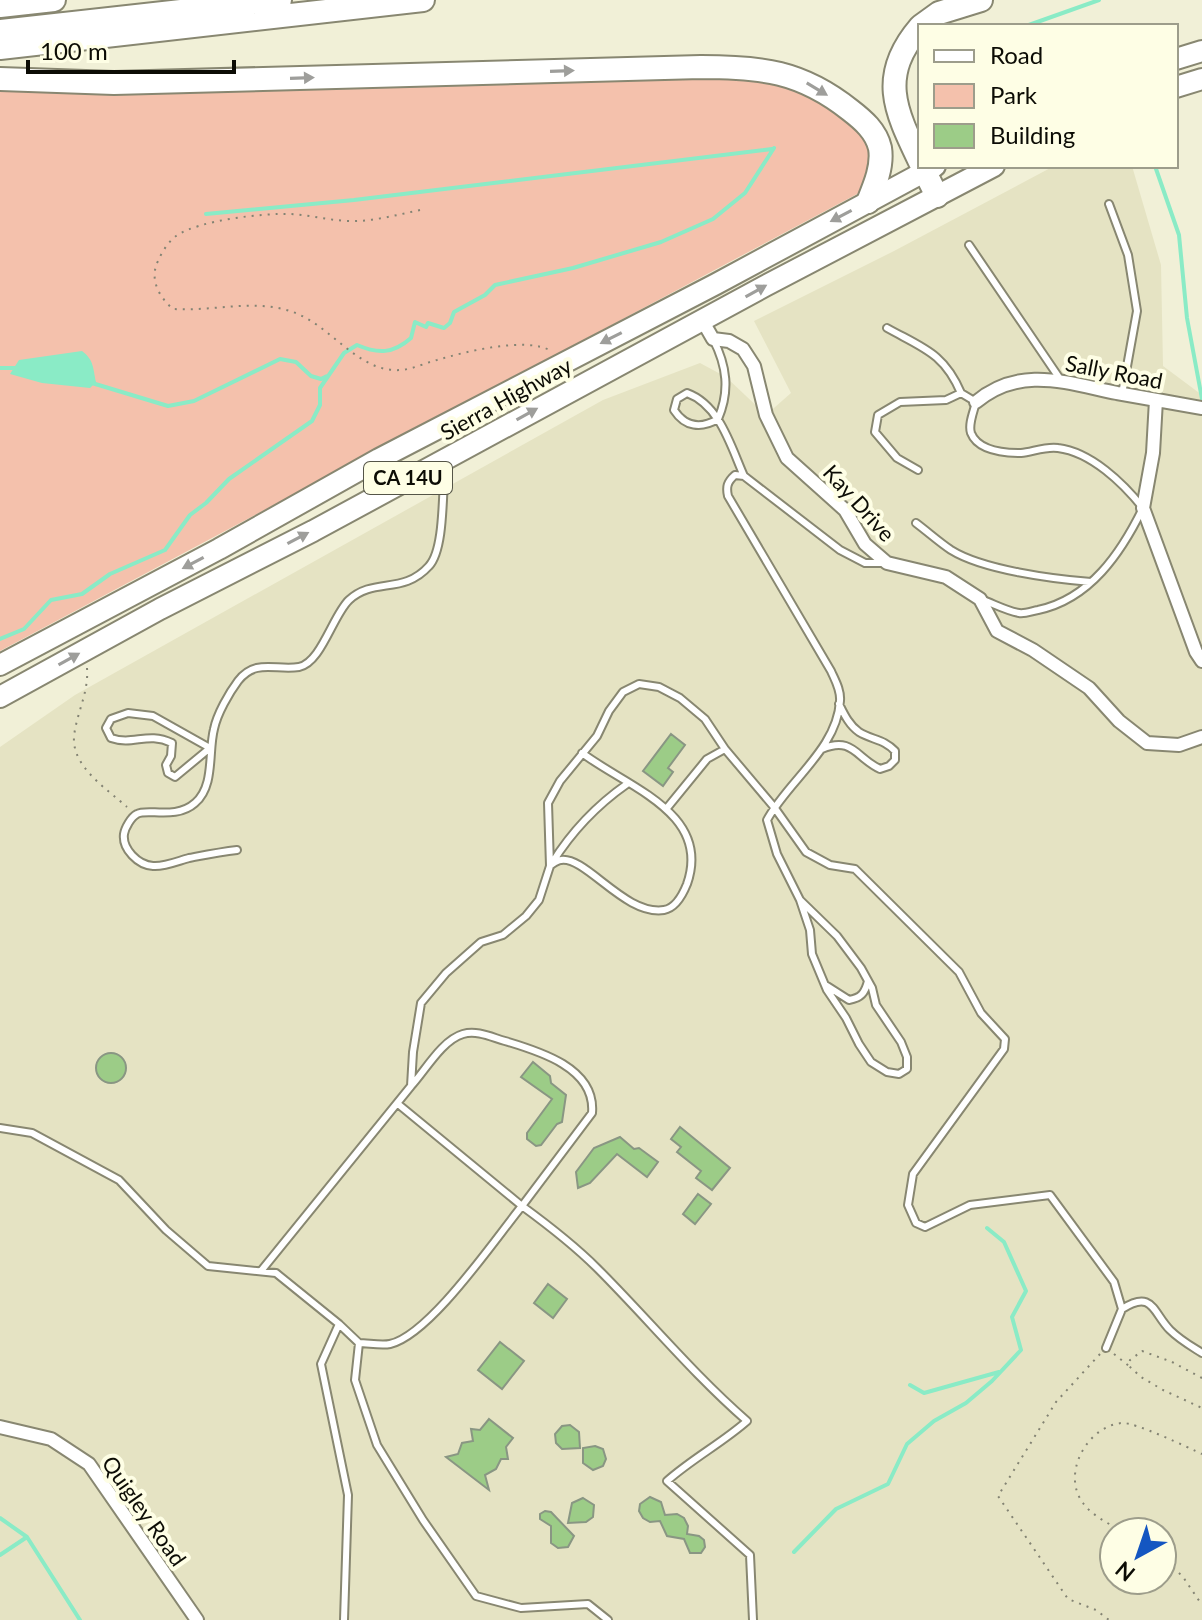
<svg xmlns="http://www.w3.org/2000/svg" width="1202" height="1620" viewBox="0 0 1202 1620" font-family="Lato,sans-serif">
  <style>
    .built { fill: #e5e3c3; fill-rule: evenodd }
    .green { fill: #f4c1ac }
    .water { fill: #8aebc6 }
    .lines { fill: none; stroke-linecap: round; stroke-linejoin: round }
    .stream { stroke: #8aebc6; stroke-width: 4 }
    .building { fill: #9ccc87; stroke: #899683; stroke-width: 2 }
    .service-casing { stroke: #888771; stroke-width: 10 }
    .minor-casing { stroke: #888771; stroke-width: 16 }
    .primary-casing { stroke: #888771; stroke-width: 24 }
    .motorway-casing { stroke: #888771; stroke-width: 26 }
    .path { stroke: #838373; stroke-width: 2; stroke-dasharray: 2 6; stroke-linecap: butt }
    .service { stroke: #fff; stroke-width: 6 }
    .minor { stroke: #fff; stroke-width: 12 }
    .primary { stroke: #fff; stroke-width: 20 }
    .motorway { stroke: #fff; stroke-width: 22 }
    .oneway { fill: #9e9e9b }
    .labels { text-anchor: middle; stroke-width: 8; stroke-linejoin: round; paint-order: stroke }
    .shield { fill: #fefee5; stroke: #555548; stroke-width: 2 }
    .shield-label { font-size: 20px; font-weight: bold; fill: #0c0c05 }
    .street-label { font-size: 22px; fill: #0c0c05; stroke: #fefee5 }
  </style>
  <rect width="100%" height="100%" fill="#f1f0d7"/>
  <!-- built -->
  <path class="built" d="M1054,166h78l29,99 2,101 39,29v1225h-1202v-873l75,-52 528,-295 97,-37 26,14 40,38 25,-22 -37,-72 140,-70zM1114,1532h48v48h-48z"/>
  <!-- green -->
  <path class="green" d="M722,76c61,4 123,23 153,81l-7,24 -9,12 -859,458v-563z"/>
  <!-- water -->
  <path class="water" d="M82,351c12,9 11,17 14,31l-6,6 -48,-5 -32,-9 9,-14z"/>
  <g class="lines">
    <!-- stream -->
    <path class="stream" d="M1026,26l73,-26
      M1155,166l24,69 8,83 15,81
      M206,214l148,-14 418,-51
      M0,368h17
      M92,383l76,23 26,-5 86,-42 16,3 15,14 10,3 6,-3
      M0,639l24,-10 27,-29 31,-6 28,-20 55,-24 25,-35 16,-12 23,-24 83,-58 8,-16v-17l24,-35 13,-8c21,9 36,9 54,-7l4,-16 11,5 2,-4 16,5 6,-5 4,-11 31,-17 10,-10 78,-17 88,-26 52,-23 32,-26 29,-45
      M910,1385l14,8 75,-21
      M0,1518l27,19 53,83
      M794,1552l42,-43 52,-25 19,-40 27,-23 32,-18 26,-22 29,-31 -9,-33 14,-26 -22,-49 -17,-14
      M0,1555l27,-18"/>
  </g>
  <!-- building -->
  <path class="building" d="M671,734l14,11 -17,23 5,4 -10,14 -20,-15z
    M96 1068a15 15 0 1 1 30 0a15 15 0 1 1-30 0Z
    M533,1062l17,14 1,7 15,12 -4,27 -5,2 -16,21 -5,1 -9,-7v-6l25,-34 -31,-22z
    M680,1127l50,41 -18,22 -16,-12 5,-7 -24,-19 4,-5 -10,-8z
    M620,1137l14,12 5,-1 19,14 -11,15 -30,-23 -27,29 -12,5 -2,-16 18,-24z
    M698,1194l13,10 -16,20 -12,-10z
    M548,1284l19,15 -14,19 -19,-15z
    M500,1342l24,19 -22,28 -24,-19z
    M489,1419l24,19 -7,9 2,12h-7l-5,10 -11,6 4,15 -43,-33 12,-3 4,-11 11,-2 -2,-12 9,1z
    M570,1425l9,7 1,16 -18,1 -6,-6 -1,-9 7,-8z
    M595,1446l8,3 3,10 -3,7 -10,4 -10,-7v-15z
    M650,1497l11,5 4,13 12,-1 7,4 4,8 -1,8 12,2 5,4 1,7 -4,6h-11l-6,-14 -17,-3 -7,-15 -10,1 -7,-4 -4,-7 1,-7z
    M583,1498l11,7 -1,12 -7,5 -18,1 4,-20z
    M545,1511l6,1 23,24 -6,11 -10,1 -7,-5v-17l-11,-7v-5z"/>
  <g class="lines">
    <defs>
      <path id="service" d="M1109,204l19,51 9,56 -15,83
        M969,245l91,134
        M887,328c36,20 57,25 74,65
        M713,339c14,27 17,52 5,80 -17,10 -33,8 -44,-9l3,-11 10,-6c33,12 44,54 57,83
        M918,470l-21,-12 -22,-26 3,-17 22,-13 46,-2 15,-7 15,9c-2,9 -8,22 -5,31 7,18 33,20 50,20 11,-1 25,-7 37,-5 33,4 65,35 85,60 -22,45 -53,91 -105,102 -6,1 -13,4 -19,3 -12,-2 -25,-9 -36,-13
        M916,523c12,9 23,19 35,27 32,20 102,29 140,32
        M128,713l25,3 57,32 -35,29 -7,-4 -2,-8 5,-9 1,-13c-25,-12 -38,3 -61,-5l-5,-10 5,-9z
        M822,749c31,-13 34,9 58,20l9,-3 6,-6v-9c-11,-12 -23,-11 -36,-19 -10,-7 -15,-18 -20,-28
        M667,808l40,-49 18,-10
        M237,850c-17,2 -32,5 -48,8 -11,3 -25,9 -36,8 -15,-1 -31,-17 -29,-32 1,-6 7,-17 13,-20 10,-6 39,6 58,-11 20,-17 13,-51 19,-74 3,-15 15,-36 24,-48 18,-23 38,-10 61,-14 22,-4 34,-52 50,-67 25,-23 54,-5 80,-34 16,-17 13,-76 16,-100
        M552,863c20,-32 45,-58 75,-79
        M550,866c2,-2 8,-6 11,-6 25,-4 64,56 103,50 12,-2 19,-16 23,-26 25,-71 -60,-97 -105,-131
        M800,900l10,30 2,24 15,36 19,28 13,26 12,18 16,10 12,2 8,-5v-12l-6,-15 -25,-37 -4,-17 -11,-20 -24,-32 -37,-36 -23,-46 -10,-34c21,-39 70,-71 73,-119 1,-11 -5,-21 -9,-30l-103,-175c-2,-9 -1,-14 7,-21l9,1 96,74 25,13h18
        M827,986l22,14c12,-2 16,-7 19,-19
        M411,1086c14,-15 31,-46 52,-52 14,-4 28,3 42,7 34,10 91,27 87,72l-70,93c26,19 52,39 75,62 51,51 96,106 150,153 -25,22 -54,37 -80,60l83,74 3,65
        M0,1128l32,5 87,47 47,50 42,36 68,7 63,51
        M261,1271l150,-185 2,-34 8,-49 25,-30 35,-31 22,-7 23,-19 13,-16 11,-34 -2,-63 12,-22 37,-45 12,-25 14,-19 16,-8 20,3 21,11 25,21 20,30 49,58 32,45 24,13 25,4 104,103 22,41 24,26 -1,10 -91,125 -5,31 8,18 9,4 45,-22 80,-10 64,87 8,27 -16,39
        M1122,1309c31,-20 31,4 48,21 10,10 21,16 32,23
        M359,1343c9,0 22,3 31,1 40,-9 105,-105 132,-138l-124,-102
        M344,1620l4,-125 -27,-131 18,-40 20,19 -4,37 22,65 46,75 53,76 45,12 67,-4 20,16"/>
      <path id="minor" d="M702,320l11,19 16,2 14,8 11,17 12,49 21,43 58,52 20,34 22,19 59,14 34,22 17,32 36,19 56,38 30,33 28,22 32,2 23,-8
        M1156,400l-3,53 -10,55 53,144 6,9
        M976,402c44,-37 91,-19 141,-9 28,5 57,10 85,15
        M0,1427l51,12 38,25 108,156"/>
      <path id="primary" d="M1176,59l26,-8
        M1176,87l26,-8
        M0,665l219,-116 160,-90 337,-175 219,-118
        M0,697l160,-88 153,-78 452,-245 229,-120"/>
      <path id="motorway" d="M0,6l54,-6
        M921,26l18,-13 42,-13
        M920,27c-42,49 -25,83 0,135
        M0,31l280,-31
        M0,48l423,-48
        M0,79l114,4 587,-16c60,0 100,4 149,43 13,10 26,21 30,38 3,18 -5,37 -12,54
        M922,166l15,30"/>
    </defs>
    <!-- service casing -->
    <use href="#service" class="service-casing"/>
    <!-- minor casing -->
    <use href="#minor" class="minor-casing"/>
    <!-- primary casing -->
    <use href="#primary" class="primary-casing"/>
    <!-- motorway casing -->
    <use href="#motorway" class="motorway-casing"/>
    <!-- path -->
    <path class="path" d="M420,210c-24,5 -48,12 -73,11 -19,-1 -37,-6 -56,-7 -28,-1 -92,6 -115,22 -8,6 -14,16 -18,25 -9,18 1,36 15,48 44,3 92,-14 133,9 31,17 57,55 95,52 12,-1 24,-7 36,-10 27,-8 90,-24 114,-9
      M87,668c2,25 -11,46 -13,69 -2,30 33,52 53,70
      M1100,1354l-44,48 -58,94 70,103 28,11 13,10
      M1114,1354l15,12
      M1202,1378l-30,-16 -30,-11 -12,9 -1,6 12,11 22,13 39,18
      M1123,1532c-13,-8 -31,-16 -40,-29 -22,-29 4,-77 39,-80 13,-1 65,24 80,31
      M1162,1556l21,21 19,28"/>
    <!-- service -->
    <use href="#service" class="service"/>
    <!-- minor -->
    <use href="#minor" class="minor"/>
    <!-- primary -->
    <use href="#primary" class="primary"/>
    <!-- motorway -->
    <use href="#motorway" class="motorway"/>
  </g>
  <!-- one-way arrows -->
  <defs><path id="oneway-solid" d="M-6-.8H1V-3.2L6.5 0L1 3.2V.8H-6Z" transform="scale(2)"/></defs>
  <g class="oneway">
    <use href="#oneway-solid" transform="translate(562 71) rotate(-2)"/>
    <use href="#oneway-solid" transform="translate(302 78) rotate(-2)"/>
    <use href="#oneway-solid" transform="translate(817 89) rotate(31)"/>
    <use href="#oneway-solid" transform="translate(841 216) rotate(152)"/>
    <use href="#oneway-solid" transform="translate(756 291) rotate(-29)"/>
    <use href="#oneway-solid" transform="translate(611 338) rotate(153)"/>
    <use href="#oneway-solid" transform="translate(527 414) rotate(-29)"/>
    <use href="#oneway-solid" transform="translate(298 538) rotate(-28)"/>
    <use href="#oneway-solid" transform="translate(193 563) rotate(152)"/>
    <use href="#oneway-solid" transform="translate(69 659) rotate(-29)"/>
  </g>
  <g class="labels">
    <!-- shield labels -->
    <rect class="shield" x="364" y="462" width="88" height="32" rx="6"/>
    <g class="shield-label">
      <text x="408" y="485">CA 14U</text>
    </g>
    <!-- street labels -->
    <g class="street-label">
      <text transform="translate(1114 372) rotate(11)" y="8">Sally Road</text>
      <text transform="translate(506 399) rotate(-29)" y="8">Sierra Highway</text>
      <text transform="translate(859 503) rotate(48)" y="8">Kay Drive</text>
      <text transform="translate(144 1511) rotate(55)" y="8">Quigley Road</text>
    </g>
  </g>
  <!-- legend -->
  <rect x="918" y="24" width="260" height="144" fill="#fefee5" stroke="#9d9d8b" stroke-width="2"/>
  <rect x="934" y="50" width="40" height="12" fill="#ffffff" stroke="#9d9d8b" stroke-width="2"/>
  <text x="990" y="64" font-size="24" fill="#0c0c05">Road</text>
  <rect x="934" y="84" width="40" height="24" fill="#f4c1ac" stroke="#9d9d8b" stroke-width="2"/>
  <text x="990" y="104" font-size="24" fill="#0c0c05">Park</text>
  <rect x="934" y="124" width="40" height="24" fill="#9ccc87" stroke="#9d9d8b" stroke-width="2"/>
  <text x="990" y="144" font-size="24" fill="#0c0c05">Building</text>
  <!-- north arrow -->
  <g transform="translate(1138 1556) rotate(220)"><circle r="38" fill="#fefee5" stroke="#9d9d8b" stroke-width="2"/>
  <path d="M0-6L14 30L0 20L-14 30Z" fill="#1456c1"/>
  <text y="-12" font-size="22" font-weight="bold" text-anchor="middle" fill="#0c0c05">N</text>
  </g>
  <!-- scale -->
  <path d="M28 60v12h206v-12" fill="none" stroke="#0c0c05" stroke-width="4"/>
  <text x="40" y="60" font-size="24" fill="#0c0c05" stroke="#fefee5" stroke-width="6" paint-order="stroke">100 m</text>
</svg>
